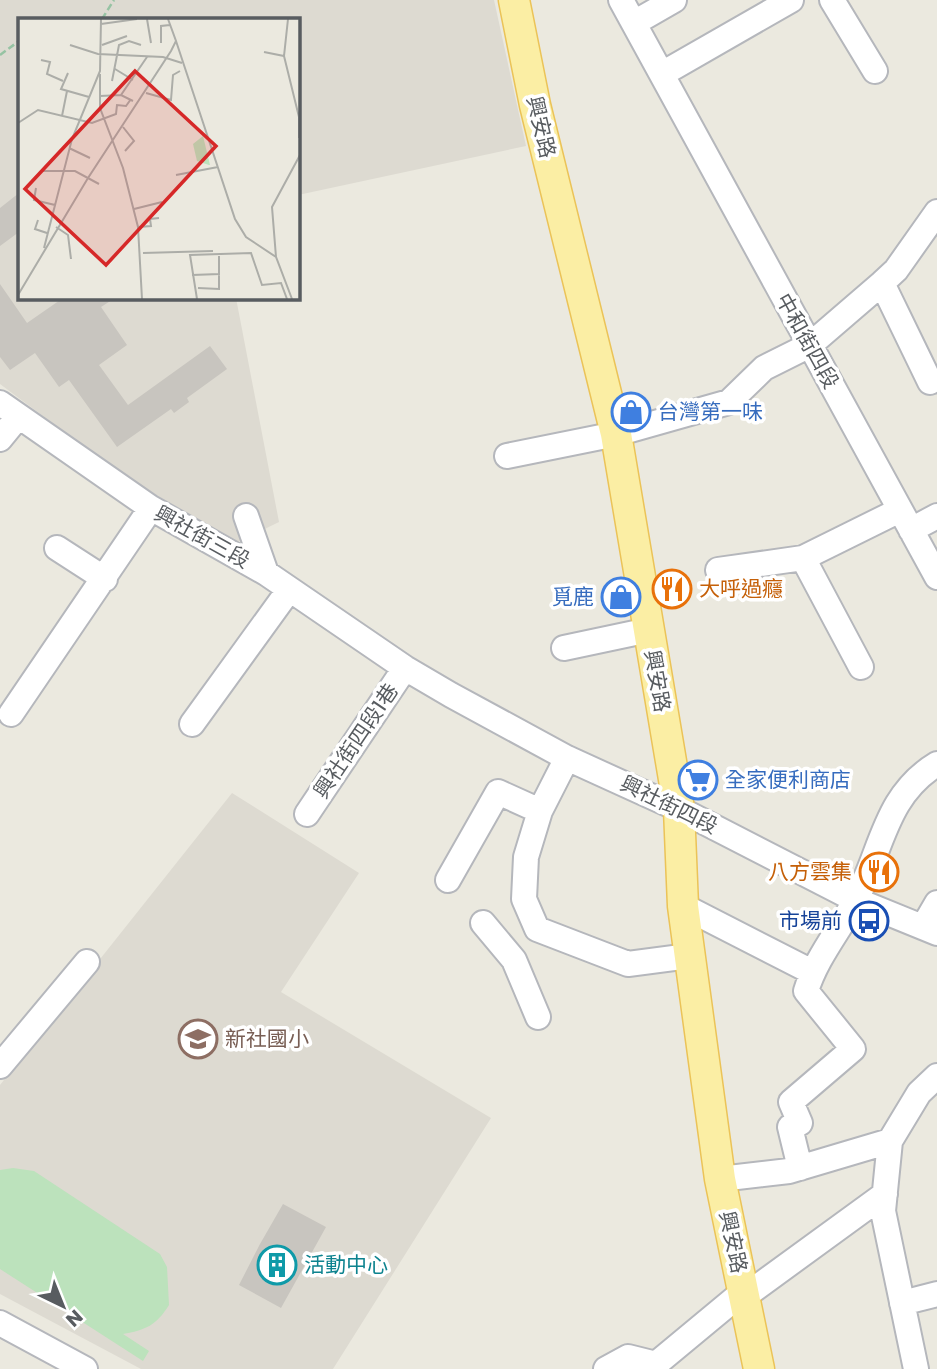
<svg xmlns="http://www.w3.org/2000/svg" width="937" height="1369" viewBox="0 0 937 1369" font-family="Poppins,'Noto Sans TC',sans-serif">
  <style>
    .education { fill: #dddad1 }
    .green { fill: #bce2bc }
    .building { fill: #c8c5bf }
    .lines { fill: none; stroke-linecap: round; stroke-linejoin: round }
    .minor-casing { stroke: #b5b7bc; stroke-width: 28 }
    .major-casing { stroke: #ebc358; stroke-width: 33 }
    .path { stroke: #96c3a3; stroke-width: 2.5; stroke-dasharray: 7 3.5; stroke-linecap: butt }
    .minor { stroke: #fff; stroke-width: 24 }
    .major { stroke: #fbeea4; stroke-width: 30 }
    .labels { text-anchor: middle; stroke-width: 7; stroke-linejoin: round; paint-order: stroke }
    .street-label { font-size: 21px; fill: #585c60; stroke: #fff }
    .shop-label { font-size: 21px; fill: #366cbe; stroke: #fff; text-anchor: start }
    .food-label { font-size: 21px; fill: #c56008; stroke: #fff; text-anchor: start }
    .transit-label { font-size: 21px; fill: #164399; stroke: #fff; text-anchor: end }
    .education-label { font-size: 21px; fill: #785e54; stroke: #fff; text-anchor: start }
    .culture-label { font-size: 21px; fill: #0d838f; stroke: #fff; text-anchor: start }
    .inset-road { fill: none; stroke: #acada8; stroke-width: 2 }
    .view { fill: #d62828; fill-opacity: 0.15; stroke: #d62828; stroke-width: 3.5 }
    .inset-edge { fill: none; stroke: #585c60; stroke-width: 3.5 }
  </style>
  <rect width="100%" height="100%" fill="#ebe9df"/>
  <!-- education -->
  <path class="education" d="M0,0h494l32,146 -228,49v-176h-279v279h217l43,224 -45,22 -128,-81 -106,-79z
    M232,793l127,80 -78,119 210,126 -158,251h-192l-141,-75v-209z"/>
  <!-- green -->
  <path class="green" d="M13,1168l21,3 126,83 7,13 2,38c-13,21 -24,25 -46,29l26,17 -6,10 -143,-92v-99z"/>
  <!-- building -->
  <path class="building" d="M19,193v39l-19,14v-38z
    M0,284l27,39 36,-25h52l-14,9 26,38 -28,20 29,40 82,-59 17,23 -40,29 2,4 -15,11 -3,-4 -54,38 -48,-67 -10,7 -24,-34 -25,17 -10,-13z
    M283,1204l43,23 -45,81 -42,-23 21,-41z"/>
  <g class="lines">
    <defs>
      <path id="minor" d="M621,0l316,577
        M832,0l43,71
        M634,23l40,-23
        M662,74l129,-74
        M882,283l48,99
        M0,403l151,105 115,65 139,95 46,27 116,63 112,51 177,91 81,33
        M0,439l18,-22
        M507,456l109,-22 113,-32 35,-34 46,-23 72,-62 14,-13 41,-58
        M246,516l20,57
        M911,530l26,-14
        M57,548l48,31
        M803,558l58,109
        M718,570l85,-12 97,-48
        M564,648l85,-18
        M11,714l140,-206
        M192,724l97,-134
        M540,811l-14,46 -2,42 13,30 91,35 61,-8
        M307,814l98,-146
        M448,880l50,-88 42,19 27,-53
        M683,906l129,66
        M483,923l31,37 24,57
        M923,927l14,-24
        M0,1066l87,-104
        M890,1141l-7,70 33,158
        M800,1168l-10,-41 10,-4 -9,-21 62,-53 -47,-58c10,-33 33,-60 49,-90 27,-49 29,-105 82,-137
        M720,1179l69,-8 101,-30 29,-48 18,-17
        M745,1296l140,-102
        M902,1303l35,-9
        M0,1323l85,46
        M606,1369l22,-12 28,7 88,-73"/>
      <path id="major" d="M514,0l21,105 81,329 63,375 4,97 37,273 39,190"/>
    </defs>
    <!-- minor casing -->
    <use href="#minor" class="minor-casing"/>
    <!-- major casing -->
    <use href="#major" class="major-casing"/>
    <!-- path -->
    <path class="path" d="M102,19l12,-19
      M0,55l19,-14"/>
    <!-- minor -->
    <use href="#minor" class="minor"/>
    <!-- major -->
    <use href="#major" class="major"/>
  </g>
  <!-- icons -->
  <defs>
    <symbol id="shop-ring" viewBox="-11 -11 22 22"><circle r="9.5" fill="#fff" stroke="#3f7fe0" stroke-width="1.5"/><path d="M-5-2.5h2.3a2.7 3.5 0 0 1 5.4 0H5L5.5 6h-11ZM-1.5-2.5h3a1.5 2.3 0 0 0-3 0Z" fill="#3f7fe0"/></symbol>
    <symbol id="restaurant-ring" viewBox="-11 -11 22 22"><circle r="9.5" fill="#fff" stroke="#e8710a" stroke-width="1.5"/><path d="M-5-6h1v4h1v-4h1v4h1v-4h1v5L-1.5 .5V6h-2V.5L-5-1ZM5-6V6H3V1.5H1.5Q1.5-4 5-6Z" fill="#e8710a"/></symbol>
    <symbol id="supermarket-ring" viewBox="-11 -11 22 22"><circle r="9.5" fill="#fff" stroke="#3f7fe0" stroke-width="1.5"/><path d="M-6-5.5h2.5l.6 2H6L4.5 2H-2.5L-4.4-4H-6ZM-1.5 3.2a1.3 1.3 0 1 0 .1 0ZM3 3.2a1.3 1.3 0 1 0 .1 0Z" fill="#3f7fe0"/></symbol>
    <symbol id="bus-ring" viewBox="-11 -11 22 22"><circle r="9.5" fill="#fff" stroke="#1a4fb4" stroke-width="1.5"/><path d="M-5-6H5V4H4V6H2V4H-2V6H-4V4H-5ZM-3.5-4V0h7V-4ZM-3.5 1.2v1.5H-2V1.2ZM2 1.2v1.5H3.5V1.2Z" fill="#1a4fb4"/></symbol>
    <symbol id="school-ring" viewBox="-11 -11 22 22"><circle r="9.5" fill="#fff" stroke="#8d6e63" stroke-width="1.5"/><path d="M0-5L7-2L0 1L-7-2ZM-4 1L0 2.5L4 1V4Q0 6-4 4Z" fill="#8d6e63"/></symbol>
    <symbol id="building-ring" viewBox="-11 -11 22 22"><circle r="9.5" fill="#fff" stroke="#0f9aa8" stroke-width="1.5"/><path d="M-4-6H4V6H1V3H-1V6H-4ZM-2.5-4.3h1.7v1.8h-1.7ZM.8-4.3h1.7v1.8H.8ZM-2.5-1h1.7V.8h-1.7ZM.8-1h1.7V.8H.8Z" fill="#0f9aa8"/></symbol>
  </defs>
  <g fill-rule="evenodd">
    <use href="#shop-ring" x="609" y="390" width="44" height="44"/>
    <use href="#restaurant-ring" x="650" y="567" width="44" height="44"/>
    <use href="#shop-ring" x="599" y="575" width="44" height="44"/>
    <use href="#supermarket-ring" x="676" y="758" width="44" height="44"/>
    <use href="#restaurant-ring" x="857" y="850" width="44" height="44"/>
    <use href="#bus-ring" x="847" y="899" width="44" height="44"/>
    <use href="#school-ring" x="176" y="1017" width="44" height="44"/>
    <use href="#building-ring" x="255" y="1243" width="44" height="44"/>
  </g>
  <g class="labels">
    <!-- street labels -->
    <g class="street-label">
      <text transform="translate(541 127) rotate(77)" y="7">興安路</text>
      <text transform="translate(807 341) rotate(61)" y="7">中和街四段</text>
      <text transform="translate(202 537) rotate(29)" y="7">興社街三段</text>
      <text transform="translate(657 681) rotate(80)" y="7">興安路</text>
      <text transform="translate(356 741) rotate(-56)" y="7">興社街四段1巷</text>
      <text transform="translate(669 805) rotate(26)" y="7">興社街四段</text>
      <text transform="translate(733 1242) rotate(78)" y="7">興安路</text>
    </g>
    <!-- shop labels -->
    <g class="shop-label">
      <text x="658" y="419">台灣第一味</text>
      <text x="594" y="604" text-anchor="end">覓鹿</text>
      <text x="725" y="787">全家便利商店</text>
    </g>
    <!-- food labels -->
    <g class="food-label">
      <text x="699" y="596">大呼過癮</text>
      <text x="852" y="879" text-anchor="end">八方雲集</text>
    </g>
    <!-- transit labels -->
    <g class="transit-label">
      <text x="842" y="928">市場前</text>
    </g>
    <!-- education labels -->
    <g class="education-label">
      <text x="225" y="1046">新社國小</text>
    </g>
    <!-- culture labels -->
    <g class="culture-label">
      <text x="304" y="1272">活動中心</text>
    </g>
  </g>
  <!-- overview -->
  <g transform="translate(18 18)">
    <rect width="282" height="282" fill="#ebe9df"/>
    <path d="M185,118l7,29h-1l-12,-4 -4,-17z" fill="#bce2bc"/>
    <path class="inset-road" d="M129,1l4,24M83,6l36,-5M158,23l59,178 11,18 30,20 16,42M143,25v-17l9,-1M52,27l28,9 65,3 19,6M84,27l25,-9M246,34l20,4 4,-37M266,38l15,61v21M23,42l9,2 -3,12 16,7M97,51l18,11M50,55l-7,16 28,8M82,56v34l23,60 15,59 4,72M94,63l7,-36 10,-4 12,4M128,75l25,7 2,-25 7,-4M103,77l26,-38M82,78l21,-1 12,6M44,98l5,-25M0,105l20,-13 54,13 24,-9 1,-9 9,1 5,-7M105,109l11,14 -9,10M51,130l21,10M23,153h34l24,13M158,157l42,-8M18,170l-2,12 21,5M116,191l28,-7M20,202l-3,9 12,4M38,209l12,8 3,24M120,209l13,-1 -1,-7 9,-1M26,230l28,-109 28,-68 1,-52M125,235l70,-2M258,239l-4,-50 28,-52M174,257l27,-1v-20M180,270l21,1v-15M0,277l70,-117 83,-127 5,-10 -8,-22M179,281l-7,-44 61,-2 11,32 19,-2 6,16"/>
    <path class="view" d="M117,53l81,75 -110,119 -81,-76z"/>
    <rect width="282" height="282" class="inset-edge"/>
  </g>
  <!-- north arrow -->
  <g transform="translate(63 1306) rotate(137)" stroke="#ffffff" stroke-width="5" paint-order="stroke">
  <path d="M0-5L12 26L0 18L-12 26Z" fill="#585c60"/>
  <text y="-10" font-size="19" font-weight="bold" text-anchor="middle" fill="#585c60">N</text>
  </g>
</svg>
